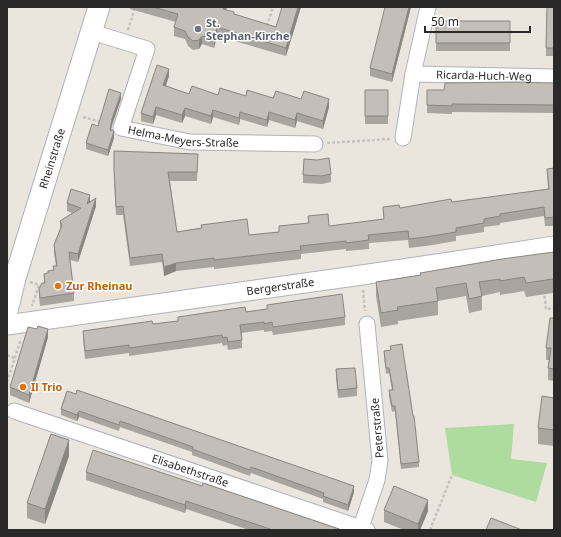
<svg xmlns="http://www.w3.org/2000/svg" width="561" height="537" viewBox="0 0 561 537" font-family="'Noto Sans',sans-serif">
  <style>
    .green { fill: #aedc9e }
    .lines { fill: none; stroke-linecap: round; stroke-linejoin: round }
    .minor-casing { stroke: #b0b2bc; stroke-width: 17 }
    .tertiary-casing { stroke: #b0b2bc; stroke-width: 21 }
    .secondary-casing { stroke: #b0b2bc; stroke-width: 23 }
    .path { stroke: #c3c3c3; stroke-width: 2.5; stroke-dasharray: 3 2; stroke-linecap: butt }
    .minor { stroke: #fff; stroke-width: 15 }
    .tertiary { stroke: #fff; stroke-width: 19 }
    .secondary { stroke: #fff; stroke-width: 21 }
    .wall { fill: #a8a49e }
    .shaded-wall { fill: #888681 }
    .building { fill: #c3bfb8; stroke: #888681 }
    .worship-dot { fill: #6b7280; stroke: #fff; stroke-width: 1.5 }
    .food-dot { fill: #e8710a; stroke: #fff; stroke-width: 1.5 }
    .labels { text-anchor: middle; stroke-width: 3; stroke-linejoin: round; paint-order: stroke }
    .worship-label { font-size: 11px; font-weight: bold; fill: #5b616d; stroke: #fff; text-anchor: start }
    .street-label { font-size: 11px; fill: #292929; stroke: #fff }
    .food-label { font-size: 11px; font-weight: bold; fill: #c56008; stroke: #fff; text-anchor: start }
  </style>
  <rect width="100%" height="100%" fill="#eae5dd"/>
  <!-- green -->
  <path class="green" d="M514,424l-3,35 36,4 -11,39 -84,-27 -7,-47z"/>
  <g class="lines">
    <defs>
      <g id="minor">
        <path id="s1" d="M92,32l55,17 -26,79 69,14 125,2"/>
        <path id="s2" d="M413,74l141,3"/>
        <path d="M403,138l10,-64 15,-67"/>
        <path id="s3" d="M14,411l353,119"/>
        <path d="M360,530l17,-50 3,-19 -13,-137"/>
      </g>
      <g id="tertiary">
        <path id="s4" d="M7,325l355,-50 148,-22 44,-7"/>
      </g>
      <g id="secondary">
        <path id="s5" d="M7,311l8,-33 84,-271"/>
      </g>
    </defs>
    <!-- minor casing -->
    <use href="#minor" class="minor-casing"/>
    <!-- tertiary casing -->
    <use href="#tertiary" class="tertiary-casing"/>
    <!-- secondary casing -->
    <use href="#secondary" class="secondary-casing"/>
    <!-- path -->
    <path class="path" d="M267,26l6,-19
      M128,30l7,-23
      M83,117l18,5
      M327,143l63,-4
      M30,282l9,3 -7,21
      M363,290l2,21
      M544,291l2,18 8,-1
      M7,355l8,3
      M7,382l14,-43
      M430,530l22,-55"/>
    <!-- minor -->
    <use href="#minor" class="minor"/>
    <!-- tertiary -->
    <use href="#tertiary" class="tertiary"/>
    <!-- secondary -->
    <use href="#secondary" class="secondary"/>
  </g>
  <!-- wall -->
  <path class="wall" d="M130,7h97l-1,3 8,4 42,13 25,-20 -15,49 -69,-20 -3,12 -12,-4 -3,5 -6,1 -5,-4 -3,-7 -11,-3v-9l2,-5 -46,-13z
    M411,7l-19,75 -22,-6v-8z
    M547,7h7v49h-8z
    M436,21h74v30h-74z
    M169,76l-3,10 23,8 112,5 28,8 -6,22 -26,-8 -2,7 -26,-8 -2,7 -27,-8 -1,6 -26,-8 -2,7 -26,-8 -3,7 -26,-8 -3,9 -12,-3v-8z
    M554,83v30l-102,-1v2l-25,-1v-23h17z
    M365,90h23v34h-23z
    M121,99l-9,26 -1,6 3,7 -6,18 -22,-7v-6l12,-17z
    M114,151l84,12 -1,18h-27l7,51 24,-4v-3l48,10 30,-3v-6l29,-3v-7l21,10 55,-7 -1,-12 17,1 52,-6 96,-13 -1,-20 7,-1v58h-9l-1,-10 -44,7v2l-16,2v5l-28,4v5l-30,5 -17,2 -1,-8 -39,3v6l-23,2v-2l-45,5v5l-87,10v-2l-38,4 -12,5 -2,-14 -32,4 -7,-51h-7l-2,-37z
    M331,174v8l-9,2 -19,-1v-8z
    M90,202l6,4 -18,56 -8,-2 4,33v8l-34,5 -1,-9v-8l5,-6v-9l4,-1 5,-3v-4h3l-2,-13v-8l6,-16v-8l12,-8 -5,-2v-8z
    M554,252v47l-1,-6 -27,4 -2,-6 -24,4v-3l-18,4v14l-13,3 -3,-17 -28,5v14l-40,6v3l-17,3 -5,-31v-14l44,-7z
    M267,305l78,12v8l-72,10 -1,-4 -8,1v-2l-23,3 1,7v8l-14,2 -1,-5 -4,1 -1,-3 -93,13v-3l-44,6 -2,-20v-8l70,-7 25,-3v-4l68,-5 21,-3z
    M554,318v63l-6,-1v-12l1,-8h-3v-12z
    M48,337l-19,66 -19,-8v-8z
    M390,346l29,116v5l-18,2 -6,-58 -3,1 -3,-16v-6h3l-3,-17 -3,1 -2,-17v-6l6,-1z
    M336,369l21,19v8l-19,2 -2,-20z
    M67,391l287,101 -6,19 -25,-9v-3l-72,-26 -1,3 -58,-21v-3l-72,-25 -1,4 -40,-14 -2,4 -16,-6v-6z
    M554,398v48l-16,-2v-16z
    M69,456l-24,68 -18,-6v-15z
    M86,472l116,14 137,44h-90l-63,-21 -1,4 -99,-33z
    M384,510l44,1 -8,19h-16l-20,-8z"/>
  <!-- shaded-wall -->
  <path class="shaded-wall" d="M224,7h3l-4,10v-8z
    M298,7h3l-15,49v-8z
    M409,7h2l-19,75v-8z
    M217,27v9l-3,12v-9z
    M202,36v8l-3,5v-9z
    M169,69v7l-6,17v-8z
    M121,93v6l-9,26 -2,12v-7l2,-11z
    M329,99v8l-6,22v-8z
    M156,107v8l-3,9v-7z
    M185,108v8l-3,7v-8z
    M213,110v7l-2,7v-8z
    M240,112v7l-1,6v-7z
    M269,112v8l-2,7v-7z
    M297,113v8l-2,7v-8z
    M114,131v7l-6,18v-6z
    M90,195v8l-3,1z
    M96,198v8l-18,56v-8z
    M176,263v8l-12,5v-9z
    M48,329v8l-19,66v-8z
    M79,411v6l-2,4v-6z
    M69,440v16l-24,68v-15z
    M354,486v6l-6,19v-6z
    M428,500v11l-8,19h-2v-6z
    M186,501v8l-1,4v-8z"/>
  <!-- building -->
  <path class="building" d="M153,7h71l-1,2 11,3v2l42,13 6,-20h16l-12,41 -69,-21 -3,12 -12,-3 -3,4 -6,1 -5,-4 -3,-6 -11,-4 4,-13z
    M385,7h24l-17,67 -22,-6z
    M547,7h7v41h-8z
    M436,21h74v22h-74z
    M157,65l12,4 -6,16 26,9 3,-8 26,9 2,-7 26,8 1,-6 26,8 3,-7 25,8 3,-8 25,8 -6,22 -26,-8 -2,7 -26,-8 -2,8 -27,-8 -1,6 -26,-8 -2,6 -26,-8 -3,7 -26,-8 -3,10 -12,-4z
    M515,82l39,1v22l-102,-1v2l-25,-1v-15h17l1,-7z
    M109,89l12,4 -9,26 -2,11 4,1 -6,19 -22,-7 6,-19 6,2z
    M365,90h23v26h-23z
    M114,151l84,3 -1,18h-29l9,60 25,-4 -1,-3 46,-6 2,16 30,-3v-6l30,-3 -1,-7 20,-2 1,12 55,-7 -1,-12 16,-2 1,3 51,-9 1,3 97,-13 -2,-20 7,-1v49l-9,1 -1,-11 -44,7v2l-16,3v4l-28,5v4l-30,5 -17,2 -1,-8 -40,4 1,5 -23,3v-2l-46,5 1,4 -87,10v-2l-38,5 -12,4 -2,-13 -32,4 -7,-52 -7,1 -2,-38z
    M329,158l2,16 -9,2 -19,-1 1,-16 13,1z
    M71,189l19,6 -3,9 9,-6 -18,56 -9,-2 5,41 -34,5 -1,-9 3,-6h3l-1,-9 4,-1v-2l6,-1 -1,-4h4l-3,-21 8,-20 -2,-4 21,-13 -14,-5z
    M554,252v33l-1,-6 -27,4 -2,-6 -24,4v-2l-21,3 3,14 -13,3 -3,-16 -30,5 2,13 -41,6 1,3 -17,3 -5,-31 45,-7 -1,-2 82,-14z
    M342,294l3,23 -72,10 -1,-5 -8,2v-2l-24,3 2,15 -14,2 -1,-5 -4,1 -1,-3 -93,13v-3l-44,6 -2,-20 69,-10 1,3 25,-3v-4l67,-10 1,5 21,-3v-4z
    M550,318h4v51l-6,-1 3,-20h-5z
    M38,326l10,3 -19,66 -19,-8 18,-60 9,2z
    M402,344l11,72h1l5,46 -18,2 -6,-58h-3l-3,-16h4l-4,-22h-3l-2,-17 7,-1 -1,-4z
    M355,368l2,20 -19,2 -2,-21z
    M77,390l277,96 -6,19 -25,-9 1,-3 -73,-26 -1,3 -58,-21 1,-2 -73,-26 -1,4 -40,-14 -2,4 -16,-6 6,-18 9,3z
    M542,396l12,2v32l-16,-2z
    M51,434l18,6 -24,69 -18,-6z
    M93,450l109,36 1,-3 136,46 -1,1h-65l-87,-29 -1,4 -99,-33z
    M394,486l34,14 -10,24 -34,-14z
    M491,518l31,12h-36z"/>
  <!-- markers -->
  <circle class="worship-dot" cx="198" cy="29" r="4"/>
  <g class="food-dot">
    <circle cx="58" cy="286" r="4"/>
    <circle cx="23" cy="387" r="4"/>
  </g>
  <g class="labels">
    <!-- worship labels -->
    <g class="worship-label">
      <text x="206" y="27">St.<tspan x="206" dy="13">Stephan-Kirche</tspan></text>
    </g>
    <!-- street labels -->
    <g class="street-label">
      <text dy="4" stroke="none"><textPath href="#s2" startOffset="71">Ricarda-Huch-Weg</textPath></text>
      <text dy="4" stroke="none"><textPath href="#s1" startOffset="204">Helma-Meyers-Straße</textPath></text>
      <text dy="4" stroke="none"><textPath href="#s5" startOffset="159">Rheinstraße</textPath></text>
      <text dy="4" stroke="none"><textPath href="#s4" startOffset="276">Bergerstraße</textPath></text>
      <text transform="translate(377 428) rotate(-95)" y="4">Peterstraße</text>
      <text dy="4" stroke="none"><textPath href="#s3" startOffset="186">Elisabethstraße</textPath></text>
    </g>
    <!-- food labels -->
    <g class="food-label">
      <text x="66" y="290">Zur Rheinau</text>
      <text x="31" y="391">Il Trio</text>
    </g>
  </g>
  <!-- border -->
  <rect width="561" height="537" fill="none" stroke="#292929" stroke-width="16"/>
  <!-- scale -->
  <path d="M425 26v6h105v-6" fill="none" stroke="#292929" stroke-width="2"/>
  <text x="431" y="26" font-size="12" fill="#292929" stroke="#ffffff" stroke-width="3" paint-order="stroke">50 m</text>
</svg>
